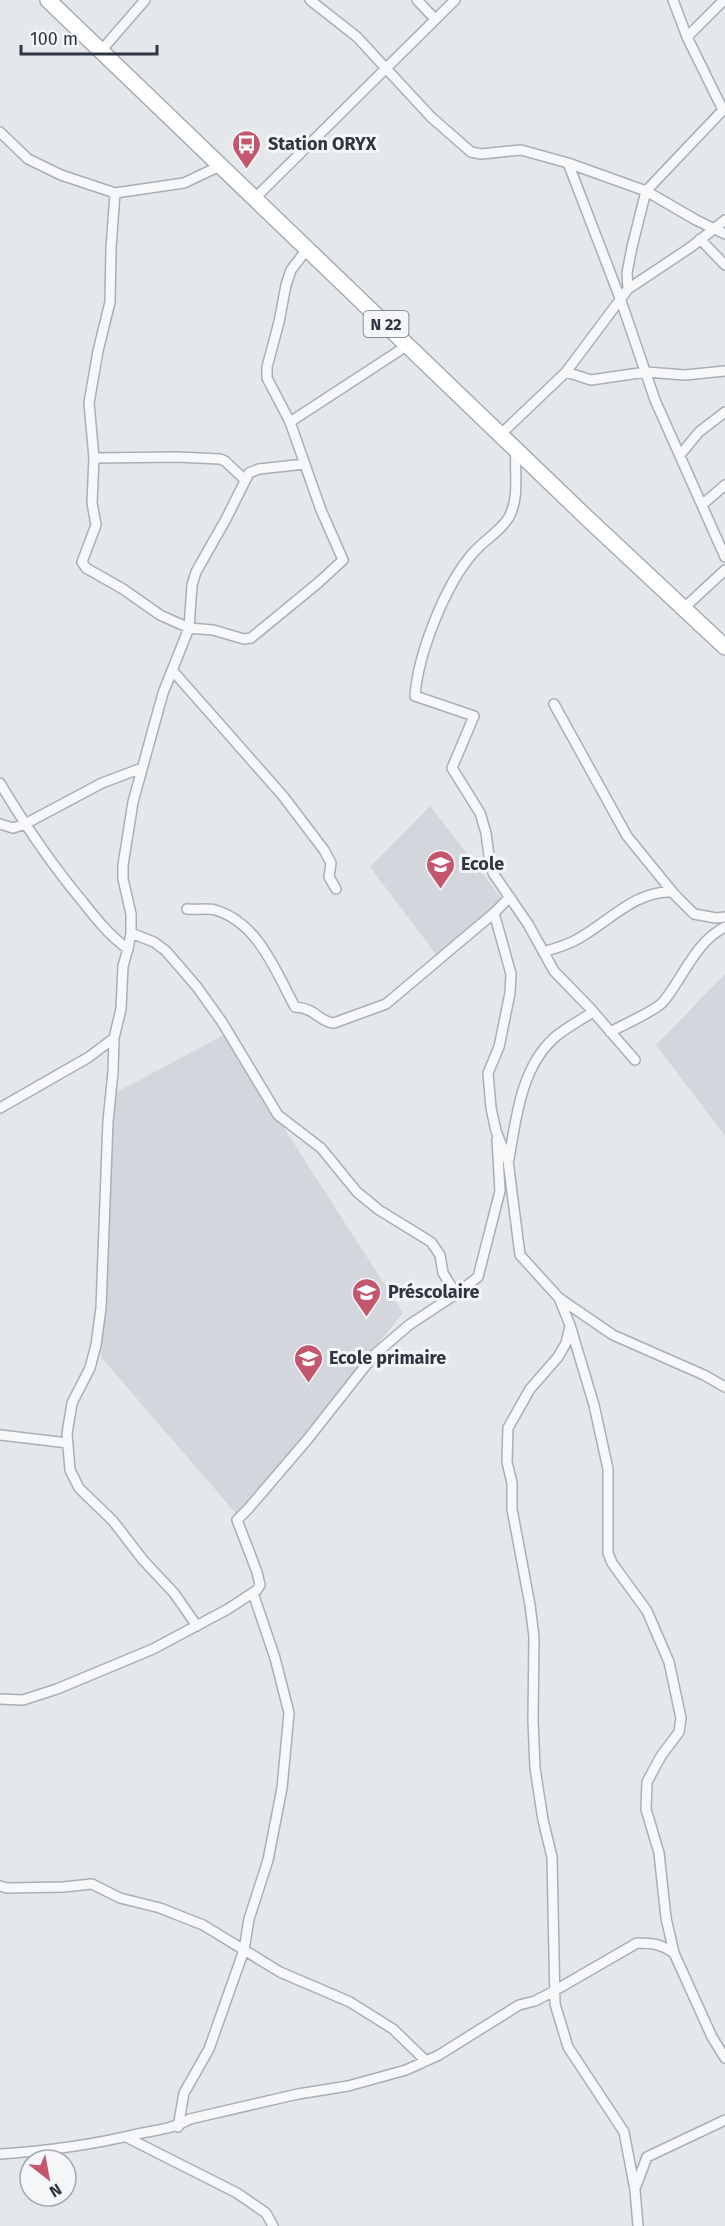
<svg xmlns="http://www.w3.org/2000/svg" width="725" height="2226" viewBox="0 0 725 2226" font-family="'Fira Sans',sans-serif">
  <style>
    .built { fill: #d3d7dd }
    .lines { fill: none; stroke-linecap: round; stroke-linejoin: round }
    .minor-casing { stroke: #aaafb5; stroke-width: 12 }
    .primary-casing { stroke: #a5adb6; stroke-width: 18 }
    .minor { stroke: #f7f8fa; stroke-width: 9 }
    .primary { stroke: #fff; stroke-width: 15 }
    .labels { text-anchor: middle; stroke-width: 6; stroke-linejoin: round; paint-order: stroke }
    .shield { fill: #f4f6f8; stroke: #697079; stroke-width: 1.5 }
    .shield-label { font-size: 16px; font-weight: bold; fill: #2e3642 }
    .poi-label { font-size: 18px; font-weight: bold; fill: #2e3642; stroke: #f4f6f8; text-anchor: start }
  </style>
  <rect width="100%" height="100%" fill="#e5e8eb"/>
  <!-- built -->
  <path class="built" d="M430,806l73,94 -65,57 -68,-90z
    M725,974v162l-69,-91z
    M224,1035l179,278 -165,203 -137,-159 14,-264z"/>
  <g class="lines">
    <defs>
      <path id="minor" d="M310,0l47,37 74,80 40,35 10,2 40,-4 47,13 78,28 50,29 29,14
        M417,0l18,19
        M687,37l37,-37
        M100,52l45,-52
        M0,132l28,27 33,16 54,18 69,-10 38,-18
        M568,163l52,135 35,102 70,157
        M115,193l-4,55 -1,54 -12,49 -9,52 5,55 -2,45 4,22 -14,37 4,6 37,21 37,26 29,13 24,2 31,9 7,-1 67,-55 25,-23 -22,-50 -31,-88 118,-77
        M255,198l200,-198
        M700,239l25,26
        M628,289l-1,-16 5,-26 14,-56 77,-81 -36,-73 -14,-37
        M566,372l25,8 55,-8 39,3 40,-4
        M290,422l-23,-44v-11l12,-45 7,-37 5,-15 17,-22
        M501,434l65,-62 62,-83 63,-42 34,-27
        M516,450c-2,21 4,47 -7,67 -9,15 -25,23 -36,36 -28,32 -55,101 -58,143l59,20 -22,52 28,45 6,20 3,23 4,17 35,51 26,47 36,37 45,52
        M680,455l19,-23 26,-20
        M94,458l83,-1 43,2 5,2 19,18
        M703,504l22,-19
        M684,608l41,-38
        M172,670l111,126 41,54 7,13 -2,14 7,12
        M554,704l73,132 48,59 19,19 22,4 9,-1
        M0,783c25,42 52,82 83,119 14,18 27,34 45,47l-5,17 -2,43 -7,29 -1,34 -5,49 -7,187 -5,37 -6,23 -18,35 -5,31 3,36 9,18 34,33 30,39 31,33 23,33
        M0,824l13,4 12,-4 77,-41 40,-15
        M510,897l-16,16 17,61 -1,19 -11,54 -11,26 3,35 5,23 12,30 12,94 39,43 11,27 24,80 14,64v84l4,10 35,48 22,51 12,56 -2,14 -18,24 -14,26 -1,27 13,44 7,65 8,35 38,84 13,21
        M187,909c9,1 20,-1 28,1 43,12 61,62 80,97 21,1 24,15 39,16l52,-19 108,-91
        M131,933l23,9 12,9 31,36 25,35 56,93 43,33 36,44 22,18 52,32 9,13 3,18 13,21
        M128,949l3,-16v-19l-8,-35v-14l10,-63 30,-109 26,-65 3,-43 4,-13 30,-53 23,-46 10,-4 46,-5
        M543,952c10,-3 21,-6 31,-11 32,-16 60,-51 98,-49
        M610,1032c13,-7 45,-21 53,-30 20,-24 32,-60 62,-75
        M0,1108l89,-51 25,-19
        M509,1159c7,-41 12,-91 45,-121 11,-10 27,-18 39,-26
        M559,1298l54,37 91,40 21,12
        M570,1326l-4,17 -8,14 -28,32 -22,39 -1,34 5,21v26l18,96 4,32 -1,83 2,48 8,52 9,37 3,147 13,43 56,85 11,58 3,36
        M0,1435l68,8
        M0,1699l23,1 34,-11 96,-40 75,-40 29,-19 3,-5 -3,-13 -20,-52 11,-11 59,-69 67,-85 35,-30 47,-31 22,-17 22,-86 -3,-52
        M0,1886l7,2 56,-1 29,-3 28,14 40,10 43,17 77,47 70,30 43,27 33,32
        M178,2127l6,-34 25,-44 35,-99 5,-31 19,-59 14,-72 7,-75 -14,-55 -22,-65
        M126,2137l111,56 29,20 7,13
        M0,2154c46,-3 92,-9 137,-20 19,-4 36,-5 53,-15l108,-25 50,-8 58,-16 33,-15 80,-50 16,-4 19,-10 83,-48c15,0 24,1 37,10
        M636,2186l11,-29 78,-37"/>
      <path id="primary" d="M48,0l539,518 138,129"/>
    </defs>
    <!-- minor casing -->
    <use href="#minor" class="minor-casing"/>
    <!-- primary casing -->
    <use href="#primary" class="primary-casing"/>
    <!-- minor -->
    <use href="#minor" class="minor"/>
    <!-- primary -->
    <use href="#primary" class="primary"/>
  </g>
  <!-- icons -->
  <defs>
    <symbol id="bus-pin" viewBox="-11 -11 22 30"><path d="M0 17L-7.5 6A9.5 9.5 0 1 1 7.5 6Z" fill="#c3576d" stroke="#f4f6f8"/><path d="M-5-6H5V4H4V6H2V4H-2V6H-4V4H-5ZM-3.5-4V0h7V-4ZM-3.5 1.2v1.5H-2V1.2ZM2 1.2v1.5H3.5V1.2Z" fill="#fff"/></symbol>
    <symbol id="school-pin" viewBox="-11 -11 22 30"><path d="M0 17L-7.5 6A9.5 9.5 0 1 1 7.5 6Z" fill="#c3576d" stroke="#f4f6f8"/><path d="M0-5L7-2L0 1L-7-2ZM-4 1L0 2.5L4 1V4Q0 6-4 4Z" fill="#fff"/></symbol>
  </defs>
  <g fill-rule="evenodd">
    <use href="#bus-pin" x="230" y="128" width="33" height="45"/>
    <use href="#school-pin" x="424" y="848" width="33" height="45"/>
    <use href="#school-pin" x="350" y="1276" width="33" height="45"/>
    <use href="#school-pin" x="292" y="1342" width="33" height="45"/>
  </g>
  <g class="labels">
    <!-- shield labels -->
    <rect class="shield" x="363.5" y="311" width="45" height="26" rx="4.5"/>
    <g class="shield-label">
      <text x="386" y="330">N 22</text>
    </g>
    <!-- poi labels -->
    <g class="poi-label">
      <text x="268" y="150">Station ORYX</text>
      <text x="461" y="870">Ecole</text>
      <text x="388" y="1298">Préscolaire</text>
      <text x="329" y="1364">Ecole primaire</text>
    </g>
  </g>
  <!-- north arrow -->
  <g transform="translate(48 2178) rotate(149)"><circle r="28" fill="#f4f6f8" stroke="#a5a9af" stroke-width="1.5"/>
  <path d="M0-4.5L10 22L0 15L-10 22Z" fill="#c3576d"/>
  <text y="-9" font-size="16" font-weight="bold" text-anchor="middle" fill="#2e3642">N</text>
  </g>
  <!-- scale -->
  <path d="M21 45v9h136v-9" fill="none" stroke="#2e3642" stroke-width="3"/>
  <text x="30" y="45" font-size="18" fill="#2e3642" stroke="#f4f6f8" stroke-width="4.5" paint-order="stroke">100 m</text>
</svg>
